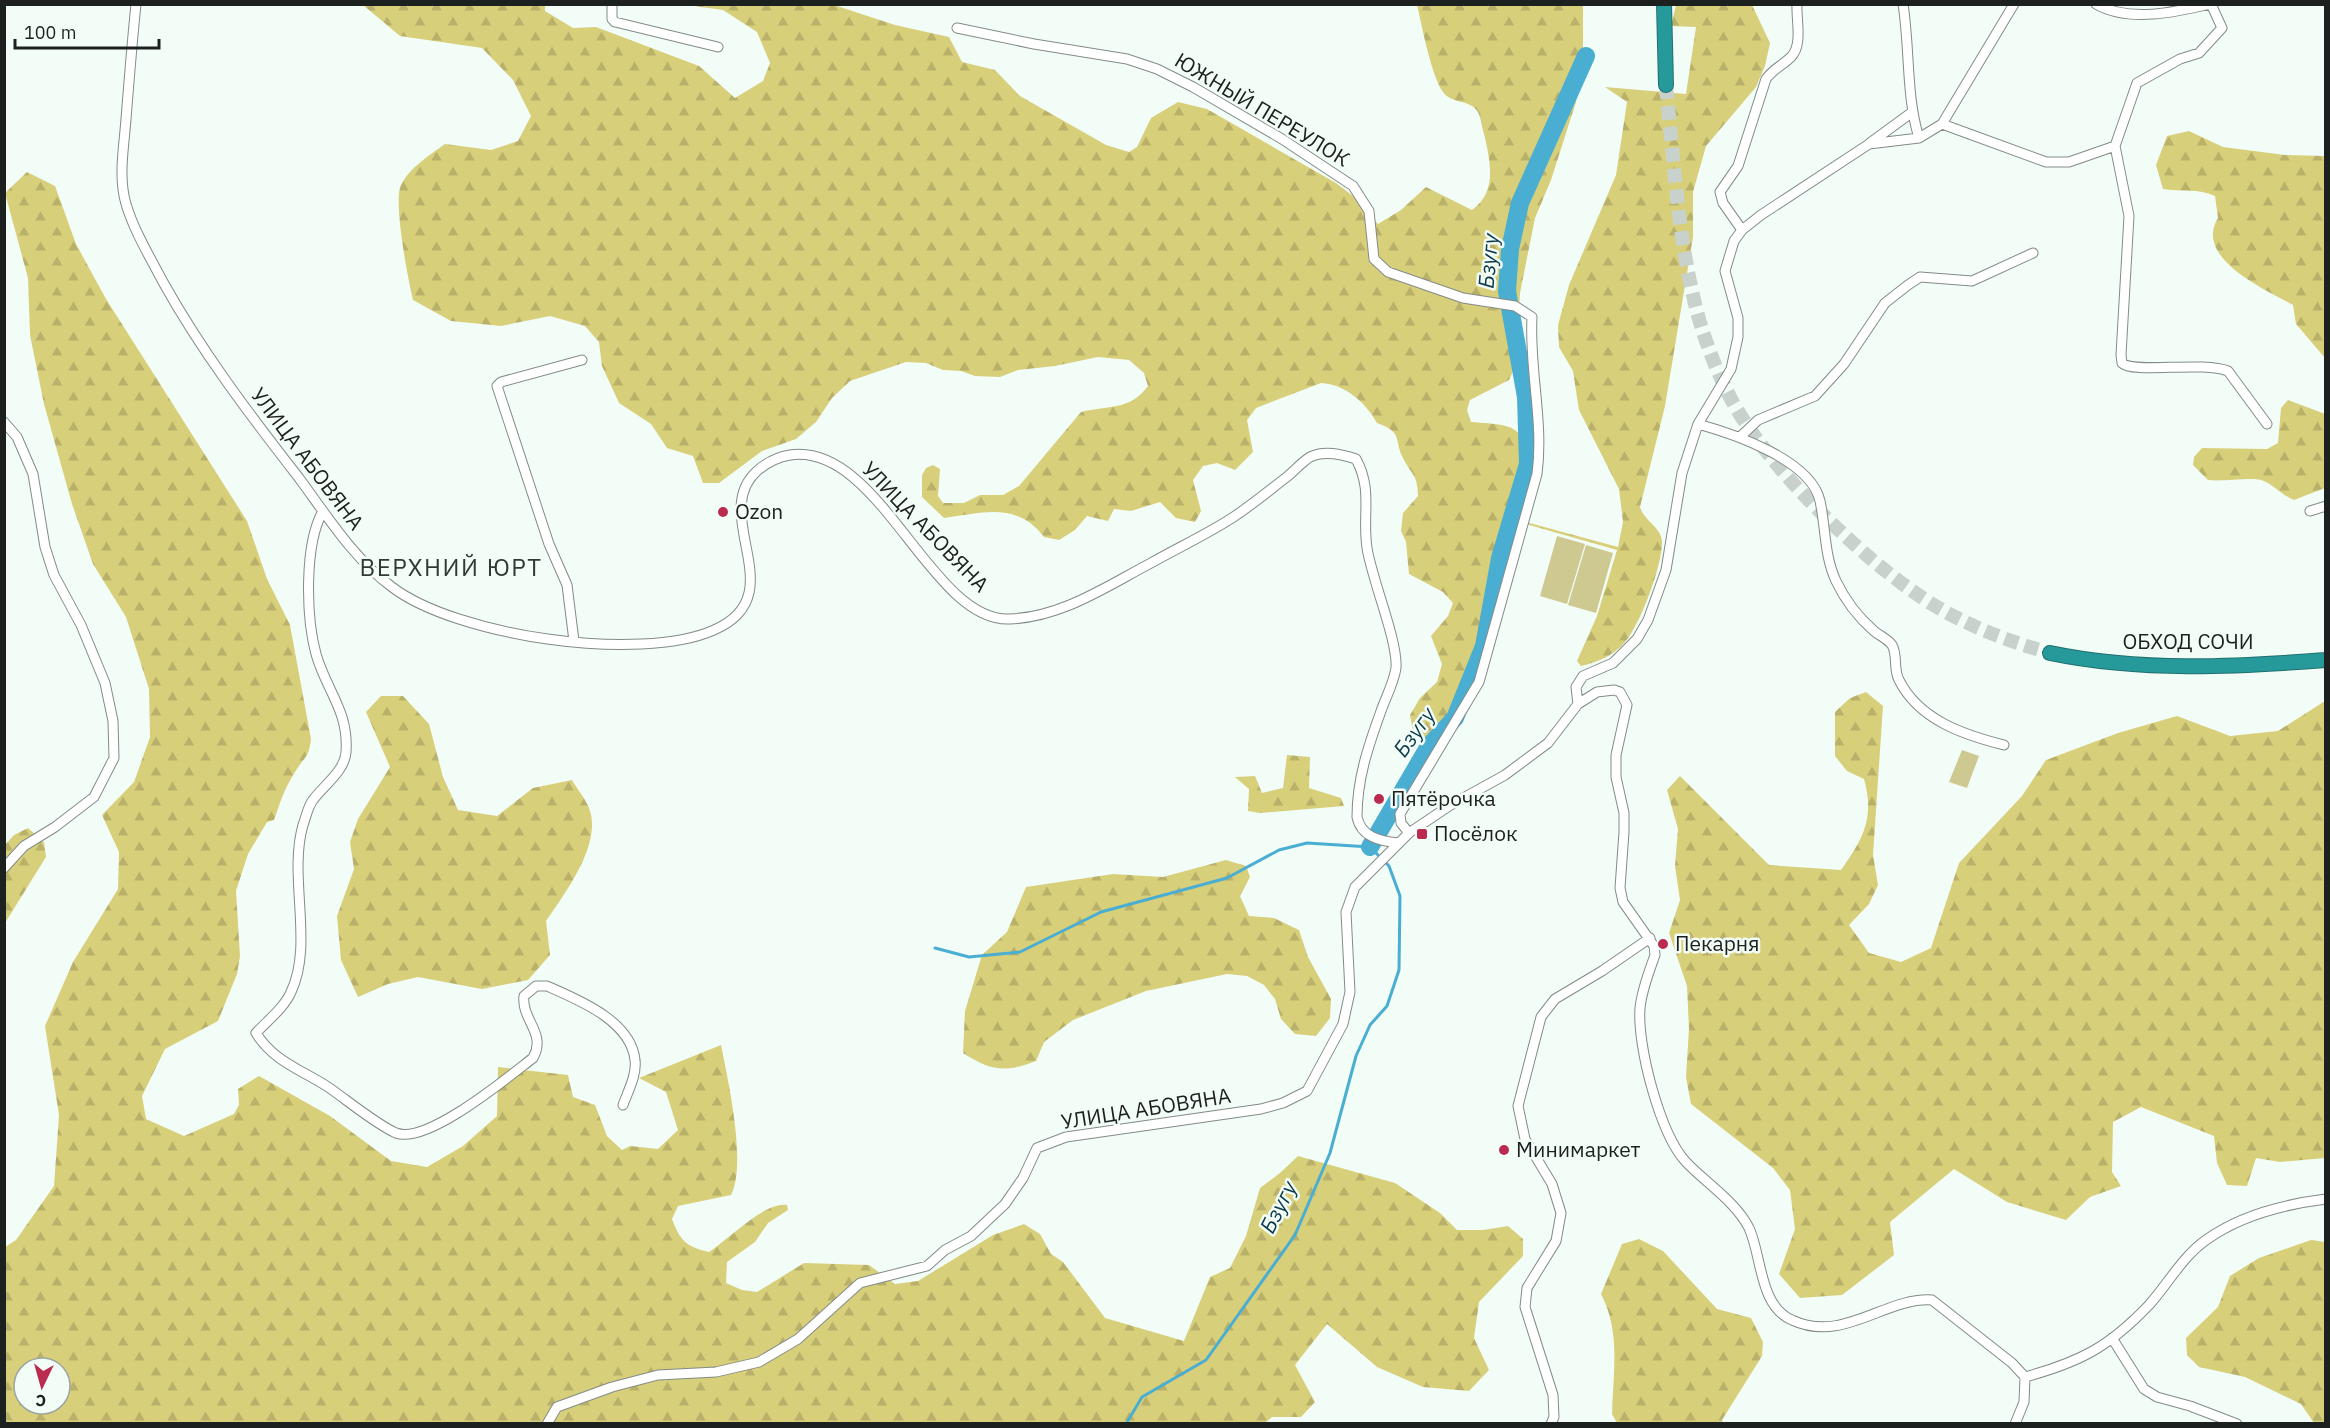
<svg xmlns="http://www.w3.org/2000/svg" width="2330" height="1428" viewBox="0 0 2330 1428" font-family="'IBM Plex Sans',sans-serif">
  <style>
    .forest { fill: url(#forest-firs); fill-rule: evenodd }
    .pitch { fill: #cec891 }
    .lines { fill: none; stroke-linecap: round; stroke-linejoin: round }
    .stream { stroke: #49aed2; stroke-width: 3 }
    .river { stroke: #49aed2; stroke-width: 18 }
    .highway-tunnel { stroke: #c8d1cc; stroke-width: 14; stroke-dasharray: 14 7; stroke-linecap: butt }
    .minor-casing { stroke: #838b87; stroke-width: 11 }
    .highway-casing { stroke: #226f6f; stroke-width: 16 }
    .minor { stroke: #fff; stroke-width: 9 }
    .highway { stroke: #269a9a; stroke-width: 14 }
    .poi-dot { fill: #bb2b50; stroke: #f3fdf8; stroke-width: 2 }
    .labels { text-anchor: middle; stroke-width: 5; stroke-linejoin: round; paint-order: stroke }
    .street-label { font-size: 21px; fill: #1c201e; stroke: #f3fdf8 }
    .poi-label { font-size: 21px; fill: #1c201e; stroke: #f3fdf8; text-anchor: start }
    .water-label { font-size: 22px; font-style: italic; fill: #0c3a49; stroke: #f3fdf8 }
    .quarter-label { font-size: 24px; letter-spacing: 1.5px; fill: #323935; stroke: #f3fdf8 }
  </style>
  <defs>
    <pattern id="forest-firs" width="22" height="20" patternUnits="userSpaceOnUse" patternTransform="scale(1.5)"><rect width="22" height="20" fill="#d8cf7b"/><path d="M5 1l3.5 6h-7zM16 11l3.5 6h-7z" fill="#b9b16a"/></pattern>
  </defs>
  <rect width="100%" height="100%" fill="#f3fdf8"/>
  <!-- forest -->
  <path class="forest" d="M363,5h182v6l28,17 23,-1 103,39 36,32 28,-17 7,-18 -13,-31 -34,-22 -36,-5h147l61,20 54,12 13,25 33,8 25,26 86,49 23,7 8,-5 14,-29 27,-16 29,7 129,74 17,13 25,28 23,-14 25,-23 46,23c26,-18 18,-50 12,-76 -2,-6 -3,-16 -6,-22 -8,-13 -27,-8 -35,-20 -12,-17 -21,-66 -26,-87h166v57l-7,40 -25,78 -16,38 -15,75 -4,72 -7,15 -39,20 -3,10 4,12c12,1 27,1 38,5 30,10 10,69 6,92l103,28 5,-25 -4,-33 -40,-79 -6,-39 -14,-24 -1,-22 11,-40 47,-110 11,-73 -22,-15 81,7 10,-67 -25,-1 5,-21h76l18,38 -5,23 -9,21 -50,59 -13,46v45l-28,169 -25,101c4,14 21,20 22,34 1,23 -22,84 -37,101 -12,14 -27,20 -44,24l-4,-5 20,-45 20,-66 -102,-29 -37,153 -19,39 -21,27 -24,-3 -4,-22 10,-17 17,-16 5,-18 -11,-28 17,-20 5,-13 -10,-11 -34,-18 -3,-32 -5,-11 2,-18 15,-17c-1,-23 -6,-20 -15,-38 -10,-20 1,-25 -26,-35 -11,-20 -32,-39 -56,-40l-65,25 -9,12 6,32 -18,18 -18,-7 -14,3 -10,14 8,31 -6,11 -19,-4 -16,-16 -29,9 -17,-2 -6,12 -21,-5 -12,14 -16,10 -15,-3c-27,-36 -61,-24 -100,-19l-22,-21v-22l4,-7 7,-3 7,4 -2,27 5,7h21l16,-8h23l16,-9 62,-74c27,-7 49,-1 67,-26l-4,-13 -15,-13 -31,-3 -43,9 -37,4 -18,7 -25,-1 -14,-5 -18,-1 -17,-7 -20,-1 -56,19 -18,17 -16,24 -20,17 -34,12 -43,32h-16l-10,-27 -26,-8 -16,-24 -32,-21 -17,-37 -3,-24 -14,-16 -35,-10 -49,10 -50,-5 -38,-21c-5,-21 -20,-98 -12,-115 9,-18 29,-30 44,-41l46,6 27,-9 13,-25 -18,-36 -31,-32 -82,-12z
    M2189,131l34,16 62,8 40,1v202l-29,-34 -3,-19c-27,-15 -100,-47 -75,-87l-3,-22c-17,-8 -34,-4 -52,-7l-7,-24 11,-29z
    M27,172l28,14 21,58 30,55 141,222 20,58 23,46 21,114c-2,19 -7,18 -16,33 -10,15 -15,31 -21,48l-7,2 -19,32 -12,37 4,65 -3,18 -19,47 -53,28 -23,47 4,23 38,17 50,-22 5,-9 -1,-16 21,-13 71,40 61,45 36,6 36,-21 34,-30 1,-49 70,8 5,22 22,8 12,31 15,14 8,-4 28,3 20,-19 -12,-38 -27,-14 82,-33c7,35 26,119 10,150l-53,11 -6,13c8,22 15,28 37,33 21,-14 55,-50 78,-47l1,5 -20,13 -13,19 -28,20 -1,21 16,7 15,2 47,-29 65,2 26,19 23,-3 75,-46 31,-11 16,10 11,20 12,8 42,56 79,23 26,-64 20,-9 16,-32 14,-48 20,-15 18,-17 97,27 45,30 17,17h26l25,-4 15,13v17l-44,46 -5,36 15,32 -20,21 -46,-4 -46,-20 -50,-43 -32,41 20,37 -14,15h-29l-7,6 -1260,1v-177l11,-7 38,-54 5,-71 -14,-89 28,-64 45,-73 1,-37 -17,-37 32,-33 16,-45 -1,-48 -23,-72 -33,-53 -21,-60 -28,-100 -14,-69 -2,-57 -23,-85zM24,1368h36v36h-36z
    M2288,400l37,14v74l-31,12c-13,-5 -20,-16 -33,-20 -12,-3 -38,2 -53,0l-15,-15 1,-8 8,-9 65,1 11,-6 3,-35z
    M1866,692l17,14 -10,149 5,30 -9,19 -20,21 20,28 32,9 30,-14 28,-85 63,-67 24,-36 72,-27 59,-17 53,20 48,-5 47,-30v457l-45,4 -24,-4 -9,28 -20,-1 -10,-22 -3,-27 -73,-29 -28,15 -1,50 9,14 -31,11 -24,23 -59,-18 -53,-33 -64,53 4,33 -52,40 -42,3 -21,-24 16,-45 -5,-39 -17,-22 -82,-64 -5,-27 3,-48 -2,-43 -18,-53 11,-33 -5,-34 3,-37 -11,-39 13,-14 89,89 72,5c22,-31 34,-52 23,-91l-17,-8 -12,-15v-44l15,-14z
    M381,696h22l26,28 14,53 15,33 39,6 36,-28 39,-8c5,9 13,18 17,28 14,35 -24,85 -43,113l4,34 -22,25 -46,9 -64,-12 -30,7 -30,13 -17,-37 -4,-44 17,-47 -4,-27 8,-23 32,-52 -24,-55z
    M1287,755l23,2 -1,31 32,10 3,8 -84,7 -12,-2 1,-22 -14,-12 20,-1 7,17 21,-5z
    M28,828l16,14 2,15 -41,66v-78l9,-10z
    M1226,860l20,6 4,11 -10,19 9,20 25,2 25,12 9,27 23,42 -1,19 -14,18 -21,-2 -14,-15 -6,-20 -11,-14 -17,-9 -20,-2 -81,17 -73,29 -29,22 -8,19c-31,12 -45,10 -73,-8l2,-42 17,-56 25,-23 19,-45 87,-13 50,3z
    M1639,1239l24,12 54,58 34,9 12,24 -1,14 -40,64 1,3h-106l-5,-9c1,-42 9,-82 -11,-120l21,-50z
    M2311,1240l14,2v181h-11l-13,-19 -56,-27 -46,-10 -12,-12 -1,-17 32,-31 12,-31 29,-18z"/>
  <!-- pitch -->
  <path class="pitch" d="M1557,536l28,8 -18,60 -27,-8z
    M1586,545l27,8 -17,60 -28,-8z
    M1962,750l17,6 -12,32 -18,-6z"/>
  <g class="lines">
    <!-- stream -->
    <path class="stream" d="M935,948l34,9 51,-5 81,-40 126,-34 52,-28 28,-7 63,4 19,19 11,30 -1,74 -12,36 -17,19 -14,31 -26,97 -35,82 -89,125 -64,37 -16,27"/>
    <!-- river -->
    <path class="river" d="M1370,847l59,-101 26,-28 29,-72 16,-88 28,-94 -2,-67 -19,-106 3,-42 10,-46 66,-147"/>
    <!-- highway-tunnel -->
    <path class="highway-tunnel" d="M1666,85c8,78 12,158 33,234 7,24 18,53 30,76 36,71 140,172 208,212 36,21 74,35 113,46"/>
    <defs>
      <path id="minor" d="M136,4c-4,39 -7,77 -10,115 -2,28 -8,58 0,85 8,27 24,53 37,78 39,70 87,133 136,196 28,38 55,81 93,109 64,49 248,76 322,43 81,-35 -6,-115 43,-159 9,-8 21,-14 33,-16 90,-13 141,168 220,164 52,-2 97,-33 141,-56 28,-16 57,-29 84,-47 18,-12 36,-27 53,-40 7,-6 14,-14 22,-19 14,-7 31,-3 46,2 17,31 6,56 11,89 5,32 31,93 29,120 -2,14 -10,29 -15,43 -13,36 -24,68 -24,106 4,20 23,24 41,26
        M612,4v15l3,3 103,25
        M1903,4c7,45 3,92 16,134
        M2096,4c33,19 80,8 114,0
        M2211,4l11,24 -23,25 -19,6 -43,24 -22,63 14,70 -8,139 1,8c11,11 80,-2 106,8l39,53
        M957,28l77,16 93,15 30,10 36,18 89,52 71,47 16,25 5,48 14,13 75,26 52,8 17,11c-3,52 12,105 5,157l-58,208 -79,132 1,9 8,10
        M1942,124l104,38h23l46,-16
        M1870,143l41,-30
        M1742,230l-19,-27 -3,-11 18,-26 28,-87c7,-10 17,-14 25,-22 12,-12 5,-37 6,-53
        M4,422l13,15 16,37 12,73 9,28 27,50 24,58 8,38 1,37 -20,39 -39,30 -31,19 -20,22
        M1698,424c36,10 113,36 122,77 6,28 4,54 16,80 9,19 22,36 38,50 6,5 14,8 18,14 6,10 1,24 7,35 20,40 65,55 105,65
        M1740,437l18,-17 57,-24 29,-32 41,-61 23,-18 12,-8 52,4 61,-28
        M323,511c-19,33 -17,106 -7,143 10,36 33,57 30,98 -1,19 -23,34 -33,48 -5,6 -7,17 -10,25 -15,52 11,119 -12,167 -7,16 -24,29 -35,41 17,28 46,37 72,54 19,13 49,38 68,46 31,12 112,-56 137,-75 14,-25 -12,-38 -9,-62l12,-10h11c32,14 84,35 88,74 2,15 -7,31 -12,45
        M2310,511l16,-5
        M574,641l-7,-56 -18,-41 -52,-158 4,-4 81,-22
        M1578,704l-2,-17 7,-11 30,-13 24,-24 11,-19 18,-50 16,-97 16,-49 33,-55 7,-32v-19l-13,-47 9,-30 8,-11 19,-15 108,-71 50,-6 23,-14 72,-120
        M2112,1338l32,51 13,8 33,9 47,18
        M2025,1377c55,-15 84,-30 124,-72 19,-21 33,-48 57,-65 33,-24 80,-36 120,-41
        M547,1424l10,-17 55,-20 46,-12 58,-3 43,-10 39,-23 62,-56 67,-17 18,-16 26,-14 34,-32 18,-26 14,-30 29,-11 195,-28 22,-6 24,-12 36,-67 7,-32 -4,-80 9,-25 54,-54 40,-27 56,-31 43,-32 30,-39 19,-12 17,-2 6,2 7,13 -11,50v22l8,36v19l-4,56 3,14 31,44 1,9c-6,17 -13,34 -15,53 -3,38 20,126 46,154 20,21 50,40 63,66 13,28 10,78 43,92 51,24 93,-23 140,-20l80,63 13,14 -1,25 -9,22
        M1551,1424l3,-7 -1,-22 -28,-88 2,-19 29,-47 5,-28 -9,-29 -27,-45 -7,-33 23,-89 14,-18 47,-28 48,-33"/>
      <path id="highway" d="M1664,4l2,81
        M2050,653c91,19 184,14 276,7"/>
    </defs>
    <!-- minor casing -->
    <use href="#minor" class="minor-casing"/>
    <!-- highway casing -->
    <use href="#highway" class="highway-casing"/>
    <!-- minor -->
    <use href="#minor" class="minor"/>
    <!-- highway -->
    <use href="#highway" class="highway"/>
  </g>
  <!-- markers -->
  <g class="poi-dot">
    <circle cx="723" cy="512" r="6"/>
    <circle cx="1379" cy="799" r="6"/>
    <rect x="1416" y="828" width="12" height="12" rx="3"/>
    <circle cx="1663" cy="944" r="6"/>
    <circle cx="1504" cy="1150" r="6"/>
  </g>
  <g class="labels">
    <!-- street labels -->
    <g class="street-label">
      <text transform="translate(1262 110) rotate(31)" y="7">ЮЖНЫЙ ПЕРЕУЛОК</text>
      <text transform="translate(307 459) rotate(53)" y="7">УЛИЦА АБОВЯНА</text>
      <text transform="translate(925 527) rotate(46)" y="7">УЛИЦА АБОВЯНА</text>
      <text x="2188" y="649">ОБХОД СОЧИ</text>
      <text transform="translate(1146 1109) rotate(-9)" y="7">УЛИЦА АБОВЯНА</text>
    </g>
    <!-- poi labels -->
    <g class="poi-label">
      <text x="735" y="519">Ozon</text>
      <text x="1391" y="806">Пятёрочка</text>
      <text x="1434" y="841">Посёлок</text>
      <text x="1675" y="951">Пекарня</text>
      <text x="1516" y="1157">Минимаркет</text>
    </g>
    <!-- water labels -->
    <g class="water-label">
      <text transform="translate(1488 261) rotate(-85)" y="8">Бзугу</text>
      <text transform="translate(1414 732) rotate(-54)" y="8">Бзугу</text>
      <text transform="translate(1278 1207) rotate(-63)" y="8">Бзугу</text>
    </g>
    <!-- quarter labels -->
    <g class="quarter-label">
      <text x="451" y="576">ВЕРХНИЙ ЮРТ</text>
    </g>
  </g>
  <!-- border -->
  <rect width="2330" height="1428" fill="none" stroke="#1c201e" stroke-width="12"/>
  <!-- north arrow -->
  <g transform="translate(42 1386) rotate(185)"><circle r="28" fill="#f3fdf8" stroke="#9da5a1" stroke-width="1.5"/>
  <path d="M0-4.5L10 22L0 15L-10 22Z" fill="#bb2b50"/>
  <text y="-9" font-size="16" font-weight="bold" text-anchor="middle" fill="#1c201e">С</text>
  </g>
  <!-- scale -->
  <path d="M15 39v9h144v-9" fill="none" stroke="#1c201e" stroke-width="3"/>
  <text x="24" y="39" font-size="18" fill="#1c201e" stroke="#f3fdf8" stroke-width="4.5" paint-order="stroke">100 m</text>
</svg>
